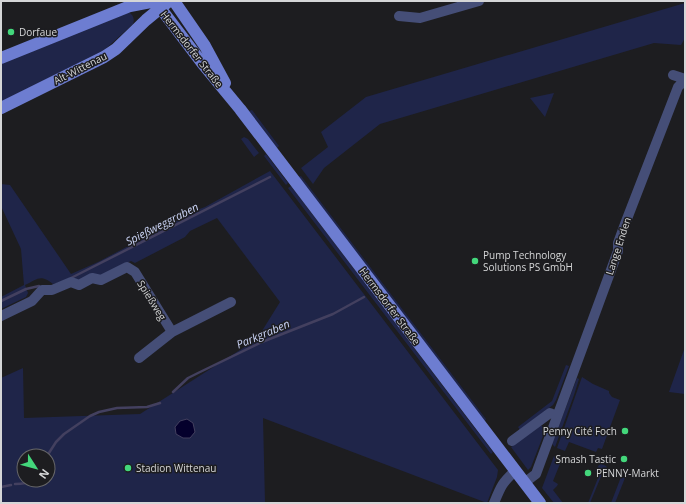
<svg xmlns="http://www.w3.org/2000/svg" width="686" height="504" viewBox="0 0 686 504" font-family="'Open Sans',sans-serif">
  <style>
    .green { fill: #1f2549; fill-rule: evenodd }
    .water { fill: #04002c; stroke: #43405f }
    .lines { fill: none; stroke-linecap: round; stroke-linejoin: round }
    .stream { stroke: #43405f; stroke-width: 2.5 }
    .minor { stroke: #454e77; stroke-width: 10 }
    .major { stroke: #6d7dd1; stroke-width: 12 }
    .poi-dot { fill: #43d77b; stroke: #1d1d20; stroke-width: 1.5 }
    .labels { text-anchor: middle; stroke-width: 3; stroke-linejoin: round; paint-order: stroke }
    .poi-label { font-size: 10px; fill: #d5d6d7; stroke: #1d1d20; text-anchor: start }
    .street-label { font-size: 10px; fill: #d5d6d7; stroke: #1d1d20 }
    .water-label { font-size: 11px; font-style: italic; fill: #ccd5f7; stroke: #1d1d20 }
  </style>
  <rect width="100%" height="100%" fill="#1d1d20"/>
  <!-- green -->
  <path class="green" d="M685,3v35l-4,7 -27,-2 -274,81 -56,44 -11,16 -12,-16 27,-21 -7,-15 45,-35z
    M128,12c5,2 7,7 5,12l-12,11 -19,17 -101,53v-42z
    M554,93l-9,24 -15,-19z
    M252,110l27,36 -2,2 -28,-37z
    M244,137l4,2 11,14 -5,4 -13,-18z
    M266,154l22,29 -2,2 -22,-29z
    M270,171l228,299 -1,7 -10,26 -224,-85 2,85h-264v-125l22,-10 1,50 116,-4 117,-75 23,-37 -63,-84 -27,13 -5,6 -50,26 -4,-2 -30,15 -22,5 -7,-2 -19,5c-13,-10 -15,-5 -28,1l3,8 -2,4 -25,12v-12l23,-12 -3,-36 -20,-43v-22l9,1 61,89 27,-12 99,-52 8,-3zM24,456h24v24h-24z
    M301,176l185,243 -1,2 -187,-244z
    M291,186l202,266 -2,2 -203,-266z
    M685,347v47l-16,-2z
    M566,365l3,1 -13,34 -3,5 -33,25 -2,-3 34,-26z
    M582,377l11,7 16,7v2l3,4 8,3 -18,49 -4,-1 -2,4 -27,-10 -4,9 -8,-3z
    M577,378l2,1 -5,16 -19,52 -3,-3z
    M540,426h2l3,2v3l-14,36 -3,3 -17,-23z
    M554,456l8,3 -9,22 5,3 -1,2 -4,4 10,13h-9l-12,-15z
    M601,464l3,1 2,1 2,3 -1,6 -5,-1 -12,29h-2l12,-30 -5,-2 4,-6z
    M621,477l4,1 -10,25h-4z"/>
  <!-- water -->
  <path class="water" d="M187,419l6,4 2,9 -5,6h-7l-7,-4 -1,-7 5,-6z"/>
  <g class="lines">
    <!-- stream -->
    <path class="stream" d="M71,278l199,-101
      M1,301l25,-12 13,-3
      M173,392l15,-14 10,-5 64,-31 71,-28 31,-17
      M47,456l9,-14 8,-8 26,-18 9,-4 18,-4 30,-1 13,-4
      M15,484c6,0 12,0 18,-4
      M1,487l10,-2"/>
    <!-- minor -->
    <path class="minor" d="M399,16l21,2 59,-17
      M673,75l12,4
      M1,316l31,-15 10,-11h10l19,-8 8,3 13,-7 9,2 26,-13 8,5 37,60
      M139,358l33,-26 59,-30
      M512,441l38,-28 7,3
      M524,483l12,-9 82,-223v-8l7,-19 53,-137 7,-7
      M494,503c7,-17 8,-20 21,-32"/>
    <!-- major -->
    <path class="major" d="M155,1l47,62 38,46 300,394
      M174,1l31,45 20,37
      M1,58l129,-52 26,-5
      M1,108l103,-51 12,-8 30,-29 23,-19"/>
  </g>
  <!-- markers -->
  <g class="poi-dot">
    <circle cx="11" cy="32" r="4"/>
    <circle cx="475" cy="261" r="4"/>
    <circle cx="625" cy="431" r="4"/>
    <circle cx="624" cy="459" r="4"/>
    <circle cx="128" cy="468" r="4"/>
    <circle cx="588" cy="473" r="4"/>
  </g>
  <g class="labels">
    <!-- poi labels -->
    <g class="poi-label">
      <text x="19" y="36">Dorfaue</text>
      <text x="483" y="259">Pump Technology<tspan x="483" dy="12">Solutions PS GmbH</tspan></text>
      <text x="617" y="435" text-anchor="end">Penny Cité Foch</text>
      <text x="616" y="463" text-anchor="end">Smash Tastic</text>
      <text x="136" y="472">Stadion Wittenau</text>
      <text x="596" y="477">PENNY-Markt</text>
    </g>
    <!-- street labels -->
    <g class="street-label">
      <text transform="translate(192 49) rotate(52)" y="4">Hermsdorfer Straße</text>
      <text transform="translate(80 68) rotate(-27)" y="4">Alt-Wittenau</text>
      <text transform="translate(618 246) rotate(-72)" y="4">Lange Enden</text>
      <text transform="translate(152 300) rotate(58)" y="4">Spießweg</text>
      <text transform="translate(390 306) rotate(53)" y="4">Hermsdorfer Straße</text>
    </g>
    <!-- water labels -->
    <g class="water-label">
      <text transform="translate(162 224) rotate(-27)" y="4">Spießweggraben</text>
      <text transform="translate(263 334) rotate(-23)" y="4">Parkgraben</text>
    </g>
  </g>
  <!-- border -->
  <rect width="686" height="504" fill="none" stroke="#d5d6d7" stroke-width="4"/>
  <!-- north arrow -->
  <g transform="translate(36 468) rotate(126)"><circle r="19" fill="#1d1d20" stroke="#676769"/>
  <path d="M0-3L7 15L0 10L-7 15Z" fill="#43d77b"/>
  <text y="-6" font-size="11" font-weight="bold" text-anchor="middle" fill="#d5d6d7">N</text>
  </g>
</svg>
